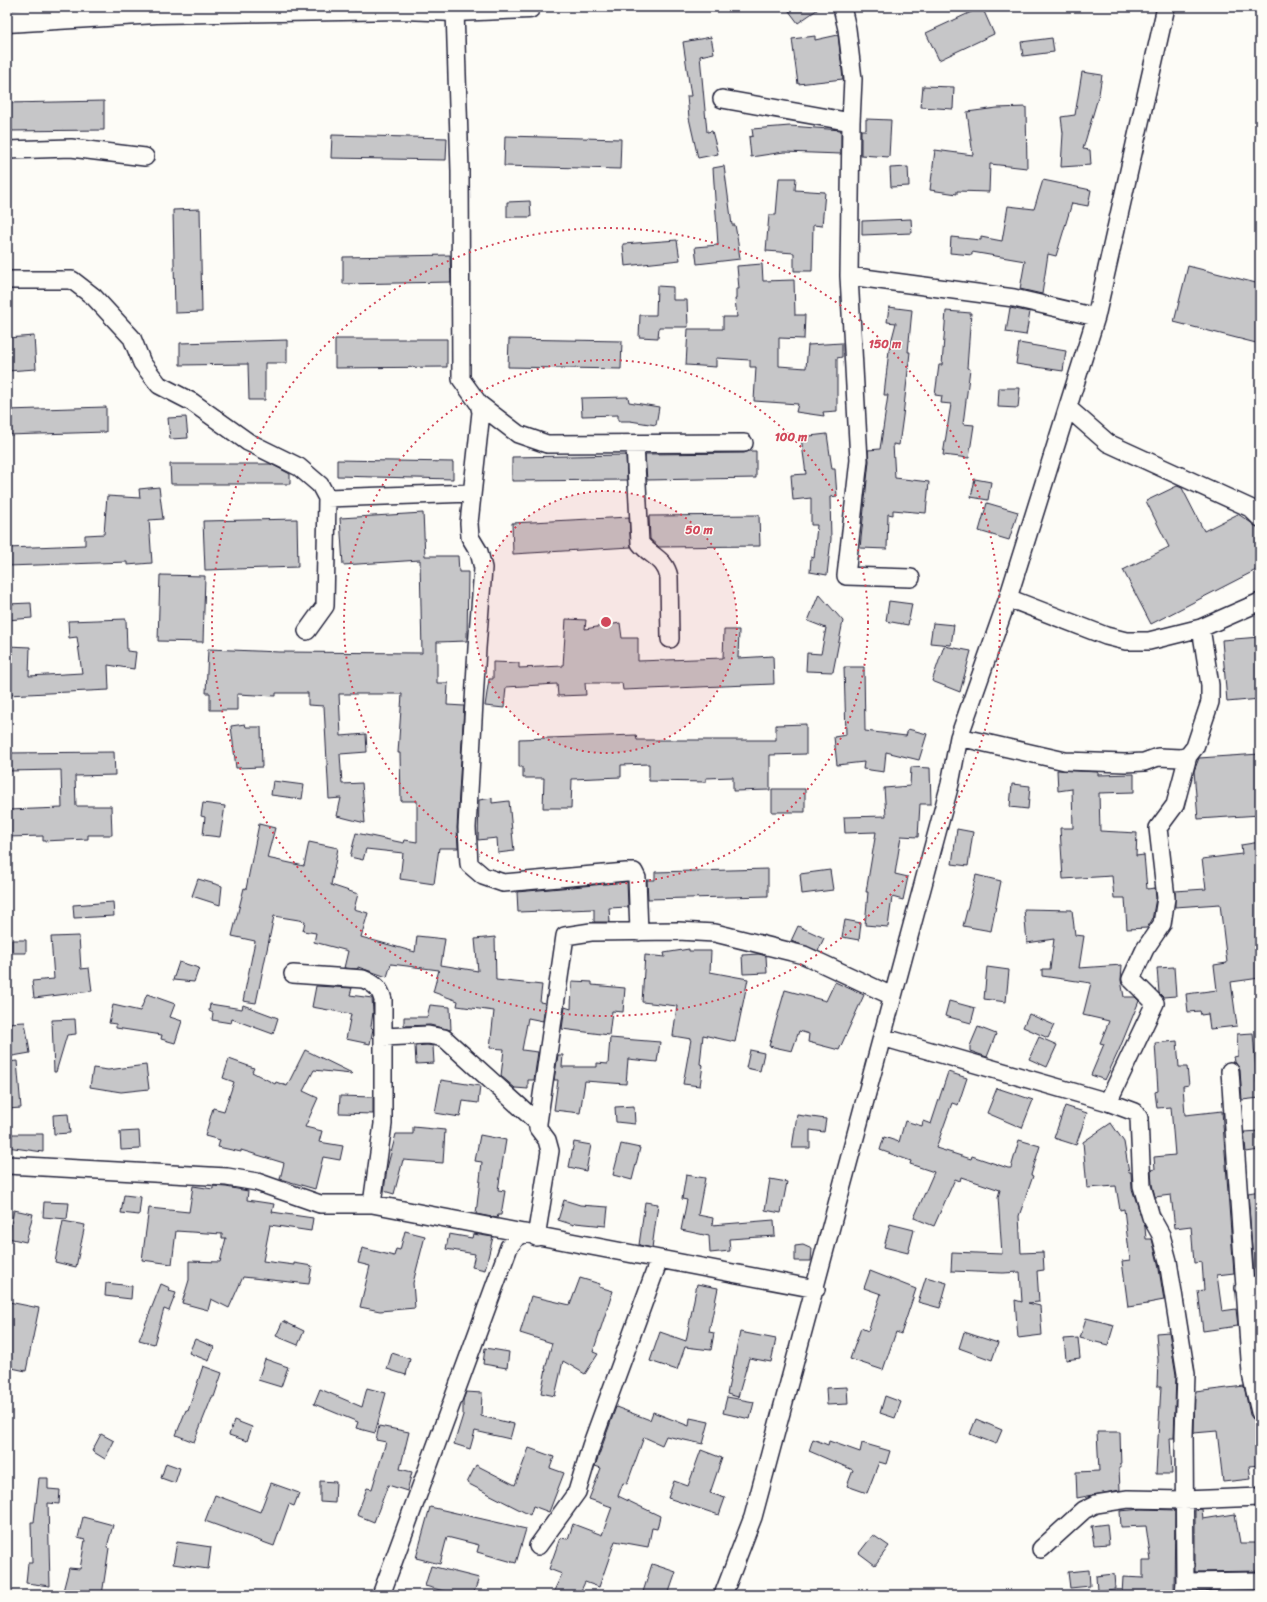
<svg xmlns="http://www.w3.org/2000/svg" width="1267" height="1602" viewBox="0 0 1267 1602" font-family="Sriracha,sans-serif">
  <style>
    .building { fill: #c6c6c8; stroke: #22223b }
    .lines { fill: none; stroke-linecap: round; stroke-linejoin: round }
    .street-casing { stroke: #22223b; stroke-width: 20 }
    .secondary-casing { stroke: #22223b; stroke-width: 25 }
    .street { stroke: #fdfcf7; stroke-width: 17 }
    .secondary { stroke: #fdfcf7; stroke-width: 22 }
    .ring { fill: none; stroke: #d1495b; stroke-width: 2; stroke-dasharray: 2 4 }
    .centre { fill: #d1495b; stroke: #fdfcf7; stroke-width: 2 }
    .ring-label { font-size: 12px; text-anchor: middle; font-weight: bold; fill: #d1495b; stroke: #fdfcf7; stroke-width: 3; stroke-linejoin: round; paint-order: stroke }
  </style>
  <rect width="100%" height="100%" fill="#fdfcf7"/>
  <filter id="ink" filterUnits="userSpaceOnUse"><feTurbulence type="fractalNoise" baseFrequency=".025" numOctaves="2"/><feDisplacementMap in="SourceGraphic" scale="8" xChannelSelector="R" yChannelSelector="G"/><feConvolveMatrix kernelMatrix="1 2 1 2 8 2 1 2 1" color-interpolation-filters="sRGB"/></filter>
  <g filter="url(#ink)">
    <!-- building -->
    <path class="building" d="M786,7h35l-23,16z
      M982,7l12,27 -55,26 -13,-27z
      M838,35l5,44 -45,5 -6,-45 23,-3v4z
      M711,37l3,16 -14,3 7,76 5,-1 6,23 -20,4 -9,-40 -2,-22h4l-8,-54z
      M1052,38l2,14 -31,4 -2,-14z
      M1082,72l20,3 -3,19 -16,55 7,1 1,15 -30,2 2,-34 -2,-16 14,-2z
      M923,86l31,1 -1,22 -32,-2z
      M104,101v29l-97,1v-28z
      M1026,107l1,61 -37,-4 -1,28 -32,-1v3l-27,-4 5,-40 38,5 -6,-43 30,-4z
      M866,119l25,1 -2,37 -28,-2v-25h5z
      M790,126l51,4v24l-57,-2 -33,5 -2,-20 4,-1 -1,-7z
      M332,135l115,3 -1,22 -115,-2z
      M505,136l116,3 -1,30 -116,-3z
      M724,166l8,59h3l2,11 3,23 -43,5 -2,-17 23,-2 -5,-77z
      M908,167l1,19 -18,1 -1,-19z
      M779,178h17l-1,12 30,2 -3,34 -9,-1 -1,46h-18v-18l-28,-2 3,-36h7z
      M1043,180l48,10 -3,16 -16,-3 -16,53 -8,-2 -6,40 -22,-5 5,-28 -53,-9v3l-22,-2 1,-16 30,3v-3l21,4 6,-35 26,3z
      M530,201l1,16h-24v-15z
      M200,209l2,103 -27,1 -2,-103z
      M911,219l1,14 -50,2v-14z
      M677,240l3,20 -55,6 -2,-22z
      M450,255l1,27 -108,2v-27z
      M762,264l1,17 31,-1 1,35h10l-1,24 -25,-1v28l27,2 2,-23 34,-2v14l-5,1v53l-14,1 1,4 -28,-4 2,-8 -44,-3 2,-34h-6v-7l-34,-2v9l-30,-2 2,-36h35v-12h14l-2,-18h1v-10h3l-2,-23z
      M1188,266l72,18v60l-86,-22z
      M657,286l16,1v13h14l1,27h-29l-1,11 -19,-1 1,-22h16z
      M889,307l23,3 -4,42h2l-7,64 -4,29 -6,-1 2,34 34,4 -3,31 -33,-3v5l-5,-1 -1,35 -27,-1 9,-87 -1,-11 12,-1 8,-54h-4l5,-45 7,-27 -9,-1z
      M1010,308l20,4 -4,23 -20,-3z
      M946,311l25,2 -4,55 3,1 -7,55 11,1 -5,33 -26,-3 8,-51 -10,-1 1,-7 -7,-1 4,-30h3z
      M34,336l2,33 -29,2v-33z
      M335,339h112v28l-112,1z
      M509,339l113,2 -1,28 -113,-2z
      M287,340v23h-22v37h-16l-1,-36 -68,1v-22z
      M1019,343l47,8 -3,20 -47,-7z
      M999,388h21l-2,20 -20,-1z
      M628,397l1,5 30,5 -3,18 -26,-4h-12v-6l-36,1 -1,-18z
      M106,407v25l-99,3v-25z
      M186,417l2,21 -18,1 -2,-21z
      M827,434l5,35h3l2,27 -7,1 1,42 -4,36 -17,-3 1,-15 3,1 3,-33h-6v-27l-18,2 -2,-25 15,-1 -5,-37z
      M750,451h6v27l-109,2 -2,-26 99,-1z
      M626,455l1,25 -115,1v-24z
      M337,460l116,2v17l-116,-3z
      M170,464h101l19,10v10h-119z
      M975,479l16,3 -3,18 -17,-3z
      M1177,486l5,2 22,43 34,-17 21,14 1,40 -109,56 -28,-54 46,-23 -23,-46z
      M159,487l4,32 -14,1 3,43 -25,2v-3l-120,4v-18l78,-3v-10l19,-1 3,-38 33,2 -1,-9z
      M987,503l31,9 -9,28 -30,-9z
      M423,513l2,43h33l1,16h9l-1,69 -30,1v41h11l-1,22 17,1 -7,122 1,20h-19l-5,36 -34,-5 3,-26 -37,-4 -3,11 -13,-3 6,-24 48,10 1,-3 12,2v-41h-16l-1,-48h-2l4,-59h-63l2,42 25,-2 1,18 -27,2 2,30 20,-1 3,40 -28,-7 4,-18 -12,1 -5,-93 -16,-1v-12h-32v3l-39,-2v16h-27v-17h-4l2,-44 71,3 143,1 -2,-93 -77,5 -3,-47z
      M759,515l1,31 -101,1 -9,-8 -1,-23z
      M629,517l2,30 -118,7 -1,-31z
      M297,519l1,48 -93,3 -2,-49z
      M160,575l45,1 -2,66 -45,-1z
      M819,594l24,27 -10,51 -27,-1 1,-18 14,1 5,-26 -18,-7z
      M889,601l23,3 -4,21 -22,-4z
      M31,603l1,15 -25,2v-16z
      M126,619l1,32 9,1 -2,17 -26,-4 1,25 -102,5v-49l23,1 -1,29 53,-3 -5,-36 -8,1 -1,-17z
      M566,619l20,1 -1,9 35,-6 2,15h16v23l85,-3 1,-28h15l-1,28 35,-2 1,28 -151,6 -1,-7h-37l1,12 -28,1 -1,-12 -51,3 -2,21 -19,-2 4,-27h4v-17l26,1v5l44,-2z
      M933,623l21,2 -3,20 -21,-2z
      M1260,637v62l-33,3 -5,-62z
      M944,646l27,5 -11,41 -28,-11z
      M844,667h20l1,64 41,5 2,-7 19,5 -8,26 -33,-8 -2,20 -21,-3 1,-7 -27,3 -3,-28 12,-2z
      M245,724l1,3h15l1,40 -26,1 -5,-42z
      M806,724v30l-36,1v35l-37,1v-14l-27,1v4l-57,-1v-17l-28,1v12l-49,2 -1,29h-28l1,-30h-21v-11h-4v-28l117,-4 1,5h139v-15z
      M114,752l1,23 -40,1 1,30h35l1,29h-24v4l-45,2v-5l-36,1v-27l55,-2 -1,-38 -54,1v-18z
      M1260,754v61l-62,4 -4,-48 5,-13z
      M911,767l19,1 1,36h-11l-2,33 -17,-1 -6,38 13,3 -5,23 -11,-3 -4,30 -23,-2 3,-33h-2l10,-60 -31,1 -1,-16 42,-1 -2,-28 26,-2z
      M1057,770l41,2v3l36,-1v18l-35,1 1,38 37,2 -1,23 8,-1 3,34 8,-1 1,10 -4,22 -5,8 -20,1 -2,-31h-11l-2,-22 -49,3 -3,-51h13l-1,-39 -14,2z
      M273,781l31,4 -2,14 -31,-4z
      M1012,784l18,2 -2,23 -18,-2z
      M772,789h33v23h-33z
      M492,798v5l17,-2 5,50 -16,2 -1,-15 -19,2 1,-40z
      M203,803l22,3 -5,31 -17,-2 2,-18 -4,-1z
      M259,824l16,4 -8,30 37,8 5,-24 29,6 -7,37 27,9 -4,15 14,4 -7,24 54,15 2,-16 28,3 -4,26 37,6 -3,-32 20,-2 1,43 46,5 -2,17 5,1 -2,18 -15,-3 -6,32 16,2 -4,28h-6v9l-13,-1 -14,-12 3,-27 -14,-1 4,-37 -37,-5 1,-5 -25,-9 6,-22 -48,-6 -4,13 -29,-10v2l-14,-1 4,-17 -34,-9 2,-9 -13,-2 2,-10 -31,-5 -18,87 -13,-2 12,-60 -23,-5 12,-48 2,1z
      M957,829l16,3 -5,34 -16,-2z
      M1260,842v136l-29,4 6,44 -27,3 -2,-15 -7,1 -1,-4 -12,1 -2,-18 31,-4 -3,-25 13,-2 -7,-59 -45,3v-16l31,-2 -4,-30 40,-5 -1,-9z
      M768,869v27l-120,3 -1,-19h8v-8z
      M830,870l3,20 -31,4 -2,-20z
      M976,875l25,6 -10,50 -28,-5z
      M198,879l24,7 -2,19 -28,-9z
      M627,882l1,25 -19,1 1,14h-16v-13l-76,3 -1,-20z
      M113,902l1,14 -40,2 -1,-13z
      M1024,909l48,1 3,25 9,1 -5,32 43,-3 -1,15 3,17h11l4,4 -20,49 -14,30 -14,-5 13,-31 -4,-1 9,-22 -26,-6 8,-32 -49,-7v-7h8l4,-30 -27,4z
      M845,920l16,3 -2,17 -17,-3z
      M798,926l26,12 -6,13 -27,-10z
      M79,936l2,33 8,-1 3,23 -58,7 -2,-17 22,-2 -3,-42z
      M12,940h14v13h-14z
      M689,949v2h22l-1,21 38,7 -13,63 -32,-7 -3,29 3,1 -3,21 -17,-2 8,-45 -18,-3 4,-30 -35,-4 3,-47 20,2 -1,-4z
      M759,954l7,2 1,17 -24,1 -1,-19z
      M179,962l20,6 -5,14 -21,-2z
      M987,967l22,3 -3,32 -22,-3z
      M1174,967l2,29 -13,1 -4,-4 -2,-25z
      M572,981l20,1v3l33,3 -2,24 -11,-1 -3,24 -47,-6 3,-22 6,2z
      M835,982l29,13 -25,55 -31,-8 1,-8 -10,-3 -7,20 -23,-5 16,-56 41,11z
      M316,986l36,2 -2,7 22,3 1,14 -2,15 2,2 -3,15 -24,-5 5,-25 -39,-7z
      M147,994l28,10 -5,13 12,4 -7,22 -14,-4 1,-4 -46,-7v-4l-7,-1 4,-18 27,6z
      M949,1001l26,7 -4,15 -26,-7z
      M210,1004l32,5 1,-4 35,13 -5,16 -41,-15 -1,4 -19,-3 1,-7 -4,-2z
      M430,1005l20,2 1,23 -21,-5 -26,1v-9h23z
      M1029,1014l25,11 -6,13 -25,-11z
      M75,1019l1,15 -9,1 -11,37h-2l-2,-52z
      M25,1022l5,31 -23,4v-34z
      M978,1027l18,7 -9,23 -17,-6v-5z
      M1253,1033l4,50h3v15l-18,2 -2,-30 -5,-8 -1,-5 4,-1 -1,-22z
      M1039,1037l18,8 -10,22 -18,-8z
      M610,1038l50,4 -3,20 -29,-3 -2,25 -41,-3 -5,32 -26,-3 4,-30h-4l4,-25h5l-1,12h35v-4l11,1z
      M1177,1041l2,26h8l2,18 -6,1 2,29 37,-4 12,162 -17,2 5,36 14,-2 2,17 -35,5 -5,-40 6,-1 -2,-28 -8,1 -3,-37 -16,2 -4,-33 -16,2 -3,-13 -1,-14 4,-1 -1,-12 21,-2 -4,-48 -14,1 -2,-16 3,-1 -3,-48z
      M427,1045l6,1 1,17 -18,1 -1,-18z
      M305,1050l47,23 -1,1 -37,-4 -11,21 15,7 -13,29 17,4 -3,11 24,4 -3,14 -17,-3 -8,32 -35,-10 4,-16 -43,-13v2l-23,-5 2,-7 -15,-4 8,-28 11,3 10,-29 -11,-4 6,-19 25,9 -2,4 23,12 1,-2 11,4z
      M750,1050l14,3 -4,18 -14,-3z
      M17,1061l4,47 -14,1v-47z
      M146,1065l3,24 -28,3 -31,-5 3,-19 15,2z
      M948,1072l19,6 -9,27 -6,-2 -16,45 35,11 1,-3 36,12h3l8,-28 21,6 -9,29 2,1 -14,40 2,37 22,-1 1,18 -7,1 2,31 -11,1 12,3 2,29 -24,3 -3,-38 7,2 -2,-30 -17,1 -52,-2 1,-19 50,2 -4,-57 2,-7 -39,-13 -1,4 -5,-2 -21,47 -20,-8 20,-46 -24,-8 1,-3 -31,-11 4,-13 15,5 6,-21 17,5 1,-5 8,3z
      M441,1080l39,6 -2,17 -15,-2 -3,16 -25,-4z
      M997,1088l36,12 -11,28 -35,-15z
      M340,1096l33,1v17l-34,-1z
      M634,1106l1,18 -19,-2 -1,-15z
      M1065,1106l22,7 -11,32 -22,-7z
      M68,1114l2,19 -16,1 -1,-19z
      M797,1115l29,4 -2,13 -14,-2v18h-18z
      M1111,1123l13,19 5,30h2l1,17 13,38 1,12h6l6,24 6,37 -16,3v1l-20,3 -6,-46 8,-1 -6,-51 -4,1 -4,-24 -29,2 -4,-46z
      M413,1127l32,3 -2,33 -40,-3 -9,34 -10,-3 3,-23 9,-34h17z
      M139,1131l1,18 -19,1 -1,-18z
      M1260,1131v19l-14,2 -2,-20z
      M7,1134h36v18l-36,-5z
      M480,1135l26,5 -8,50 7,1 -4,24h-3l-1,3 -21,-4 6,-52 -7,-1z
      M574,1142l17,3 -5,26 -17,-4z
      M621,1144l19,4 -8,32 -19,-5z
      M686,1175l19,3 -7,37 15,3 -1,7 62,-5 1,16 -46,3 1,12 -20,2 -1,-17 -28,-6 6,-30 -5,-1z
      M770,1179l17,3 -6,31 -16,-3z
      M193,1186l20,3v-3l13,1 22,4 -1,9 27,4 -2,8 41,6 -2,13 -41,-6 -7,36 31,4v-2l18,3 -3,18 -66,-7 -14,31 -18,-9 -3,11 -26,-7 7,-23v-19l31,1 6,-24h-4v-4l-46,-3 -4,33 -30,-4 7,-52 40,4z
      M1260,1191v83l-6,1 -6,-82z
      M124,1195l17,2 -2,18 -18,-2z
      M564,1200l16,5 28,2 -2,19 -31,-3 -1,2 -16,-5z
      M44,1202l25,1 -2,16 -24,-2z
      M645,1202l13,2 -6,44 -13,-3z
      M14,1210l19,4 -7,28 -18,-4z
      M63,1221l22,4 -9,42 -21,-5z
      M890,1224l24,6 -6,23 -24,-6z
      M405,1231l20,5 -12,47 2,25 -35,3 -20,-4 10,-41 -12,-3 4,-15 32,8 2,-7 4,1z
      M449,1234l23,4 1,-4 20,3 -8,33 -13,-3 3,-13 -29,-5z
      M803,1245l9,4 -1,12h-16v-15z
      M870,1271l46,18 -15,45 -5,-2 -13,38 -33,-11 11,-31 7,3 13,-37 -17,-6z
      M926,1277l21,6 -7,25 -22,-6z
      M580,1278l20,6 -1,3 14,4 -20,61 5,2 -13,20 -22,-13 -8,35 -14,-3 5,-24h-1l7,-26 -32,-10 11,-37 39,9z
      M106,1283l26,3 -1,13 -26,-3z
      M161,1284l9,4 -1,3 7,2 -7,18 -5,-2 -10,35 -15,-4z
      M697,1284l21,4 -9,44 5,1 -3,17 -26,-3 -8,23 -27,-9 10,-29 26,9z
      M1260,1294v30h-2l-2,-29z
      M9,1302l30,6 -13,63 -19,-4v-55z
      M1086,1318l28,7 -6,20 -28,-7z
      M283,1321l21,10 -6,14 -22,-9z
      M740,1332l36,7 -5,23 -22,-4 -11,39 -11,-3z
      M964,1332l34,11 -6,17 -33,-12z
      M1169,1332l7,43 -2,63h-4l2,36h-16l5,-88h-4l1,-26 -2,-27z
      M1078,1338l2,20 -14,2 -2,-21z
      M195,1339l19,8 -5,14 -20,-8z
      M485,1348l24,4 -2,16 -24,-4z
      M392,1353l18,6 -4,16 -19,-6z
      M265,1359l23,8 -7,20 -23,-7z
      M203,1366l19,7 -8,24h-2l-18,45 -18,-7 10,-25 2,1z
      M1244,1386l6,29 3,4 7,3v43l-11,1 2,13 -28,3 -6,-51 -23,2 1,-41z
      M847,1387l1,17 -21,1 -1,-17z
      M367,1388l19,5 -11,40 -19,-5 2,-6 -44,-18 6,-15 42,18z
      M466,1392l16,1 -1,23 33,8 -4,15 -35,-8 -5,18 -16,-5 9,-29v-15z
      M885,1396l16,6 -6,16 -15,-5z
      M727,1397l27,5 -4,17 -27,-6z
      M616,1407l34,13 3,-8 36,14 1,-8 19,4 -6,22 -37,-8 -4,9 -18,-8 -17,47 -4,-1 -5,13 42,20 -3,13 -5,-1 -4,19 -33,-6 -16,46 -14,-5 -6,13h-27l10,-21 -13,-5 11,-31 8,1 5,-15 29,11 10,-28 -23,-8 12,-31 -6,-2z
      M976,1419l26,11 -6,14 -26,-10z
      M234,1420l18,7 -5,14 -18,-6z
      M379,1426l30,6 -9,37 12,3 -5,19 -19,-6 -14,37 -17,-7 10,-27 5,1 14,-47 -10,-2z
      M1097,1432h23l1,36h-2l1,22 -43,8 -1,-26 23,-1z
      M101,1434l13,7 -9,18 -13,-8z
      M813,1439l15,6 1,-4 31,11 2,-9 28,8 -4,13 -7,-2 -12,31 -20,-7 6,-16 -44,-19z
      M529,1448l25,9 -4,11 14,5 -15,39 -16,-6 -3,9 -63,-32 9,-18 39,20z
      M701,1450l21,8 -12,35 15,5 -6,17 -51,-17 6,-17 14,5z
      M166,1463l14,5 -5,15 -14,-5z
      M39,1478h9v11l12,1 -1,14 -11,-1 2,83 -24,-3 2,-20h4l-1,-41h3z
      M320,1481l16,1 -1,21 -15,-1z
      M271,1483l28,10 -5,13 -5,-2 -15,42 -69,-25 10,-26 45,17z
      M430,1507l96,22 -10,34 -39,-11 2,-7 -32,-8 -7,27 -24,-6z
      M1142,1509l33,1 -1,85h-52l1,-18 20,1v-17h8l-5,-35 -25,1 -1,-16z
      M1202,1509l1,10 32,-5 5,29h18l-1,18h3v10l-65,1v-62z
      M83,1517l30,8 -6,22 2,1 -7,47h-40l7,-27 11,1 5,-29 -7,-2z
      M1107,1524l2,20 -15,1 -3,-19z
      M873,1535l16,11 -14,19 -16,-12z
      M177,1542l34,5 -3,22 -35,-5z
      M652,1564l24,8 -8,23h-26z
      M431,1566l48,12 -6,17h-14l-34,-9z
      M1089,1570l1,16 -20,2 -2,-16z
      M1114,1574l1,15 -18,2 -1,-15z
      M1260,1591v4h-66v-3z"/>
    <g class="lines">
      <defs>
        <path id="street" d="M842,7l5,22 6,50 -2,43 -2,154 10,184 -13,116 65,2
          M455,10l5,161 1,208 18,25 2,8 -12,111 1,14 9,15 4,16 -6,80 -10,180 2,36 14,12 20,7 123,-11h8l3,6 2,54
          M722,99l129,23
          M7,150l64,-2 74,9
          M849,276l165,22 82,19
          M7,280h65l22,17 38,41 10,25 17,22 33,17 56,40 51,25 21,18 7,13 -2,108 -18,25
          M479,404l39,30 29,10 197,-1
          M1068,408l40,35 142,65 10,10
          M635,444l5,99c11,14 25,15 29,34l1,62
          M327,498l145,-5
          M1008,598l98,38 20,5h23l52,-13 59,-26
          M959,737l106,24 60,2 19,-1 14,-5 23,1 7,-2 7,-9 15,-45v-17l-9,-57
          M293,974l70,5c12,5 17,9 20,21v124l-11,80
          M383,1037l45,-2 16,3 94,85
          M882,1037l226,65 27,10 4,6 3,68 9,31 10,18 7,26 18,113 -2,61 1,147 -1,13
          M1230,1071l21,303 9,38
          M1108,1102l47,-99 -24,-24 14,-30 17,-25 4,-26 -8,-70 17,-23 13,-49
          M7,1165l220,12 30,5 63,22h52l444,85
          M536,1237l14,-86 -3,-11 -9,-12v-5l27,-187 26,-4 87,-1 37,2 89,22 88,41
          M1244,1288l16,-4
          M538,1546l39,-54 14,-46 68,-186
          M1041,1549l43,-39 12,-6 32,-5 56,1 76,-3
          M1185,1582l75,-1
          M381,1595l128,-348 7,-9 9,-5
          M723,1595l30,-78 197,-733 9,-47 49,-139 88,-281 70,-310"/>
        <path id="secondary" d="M7,21l149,-9 248,-4 51,2 74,-3"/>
      </defs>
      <!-- street casing -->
      <use href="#street" class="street-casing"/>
      <!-- secondary casing -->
      <use href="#secondary" class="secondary-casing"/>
      <!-- street -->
      <use href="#street" class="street"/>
      <!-- secondary -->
      <use href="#secondary" class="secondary"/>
    </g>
  </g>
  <!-- distance rings -->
  <circle cx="606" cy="622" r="131" fill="#d1495b" fill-opacity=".12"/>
  <g class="ring">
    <circle cx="606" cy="622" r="131"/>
    <circle cx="606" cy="622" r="262"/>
    <circle cx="606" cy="622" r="394"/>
  </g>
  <circle cx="606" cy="622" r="6" class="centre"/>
  <g class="ring-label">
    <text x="885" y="348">150 m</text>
    <text x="791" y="441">100 m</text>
    <text x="699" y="534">50 m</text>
  </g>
  <!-- margin -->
  <rect width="1267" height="1602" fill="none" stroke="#fdfcf7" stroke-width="24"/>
  <rect x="12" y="12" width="1243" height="1578" fill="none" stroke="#22223b" stroke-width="1.5" filter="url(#ink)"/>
</svg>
